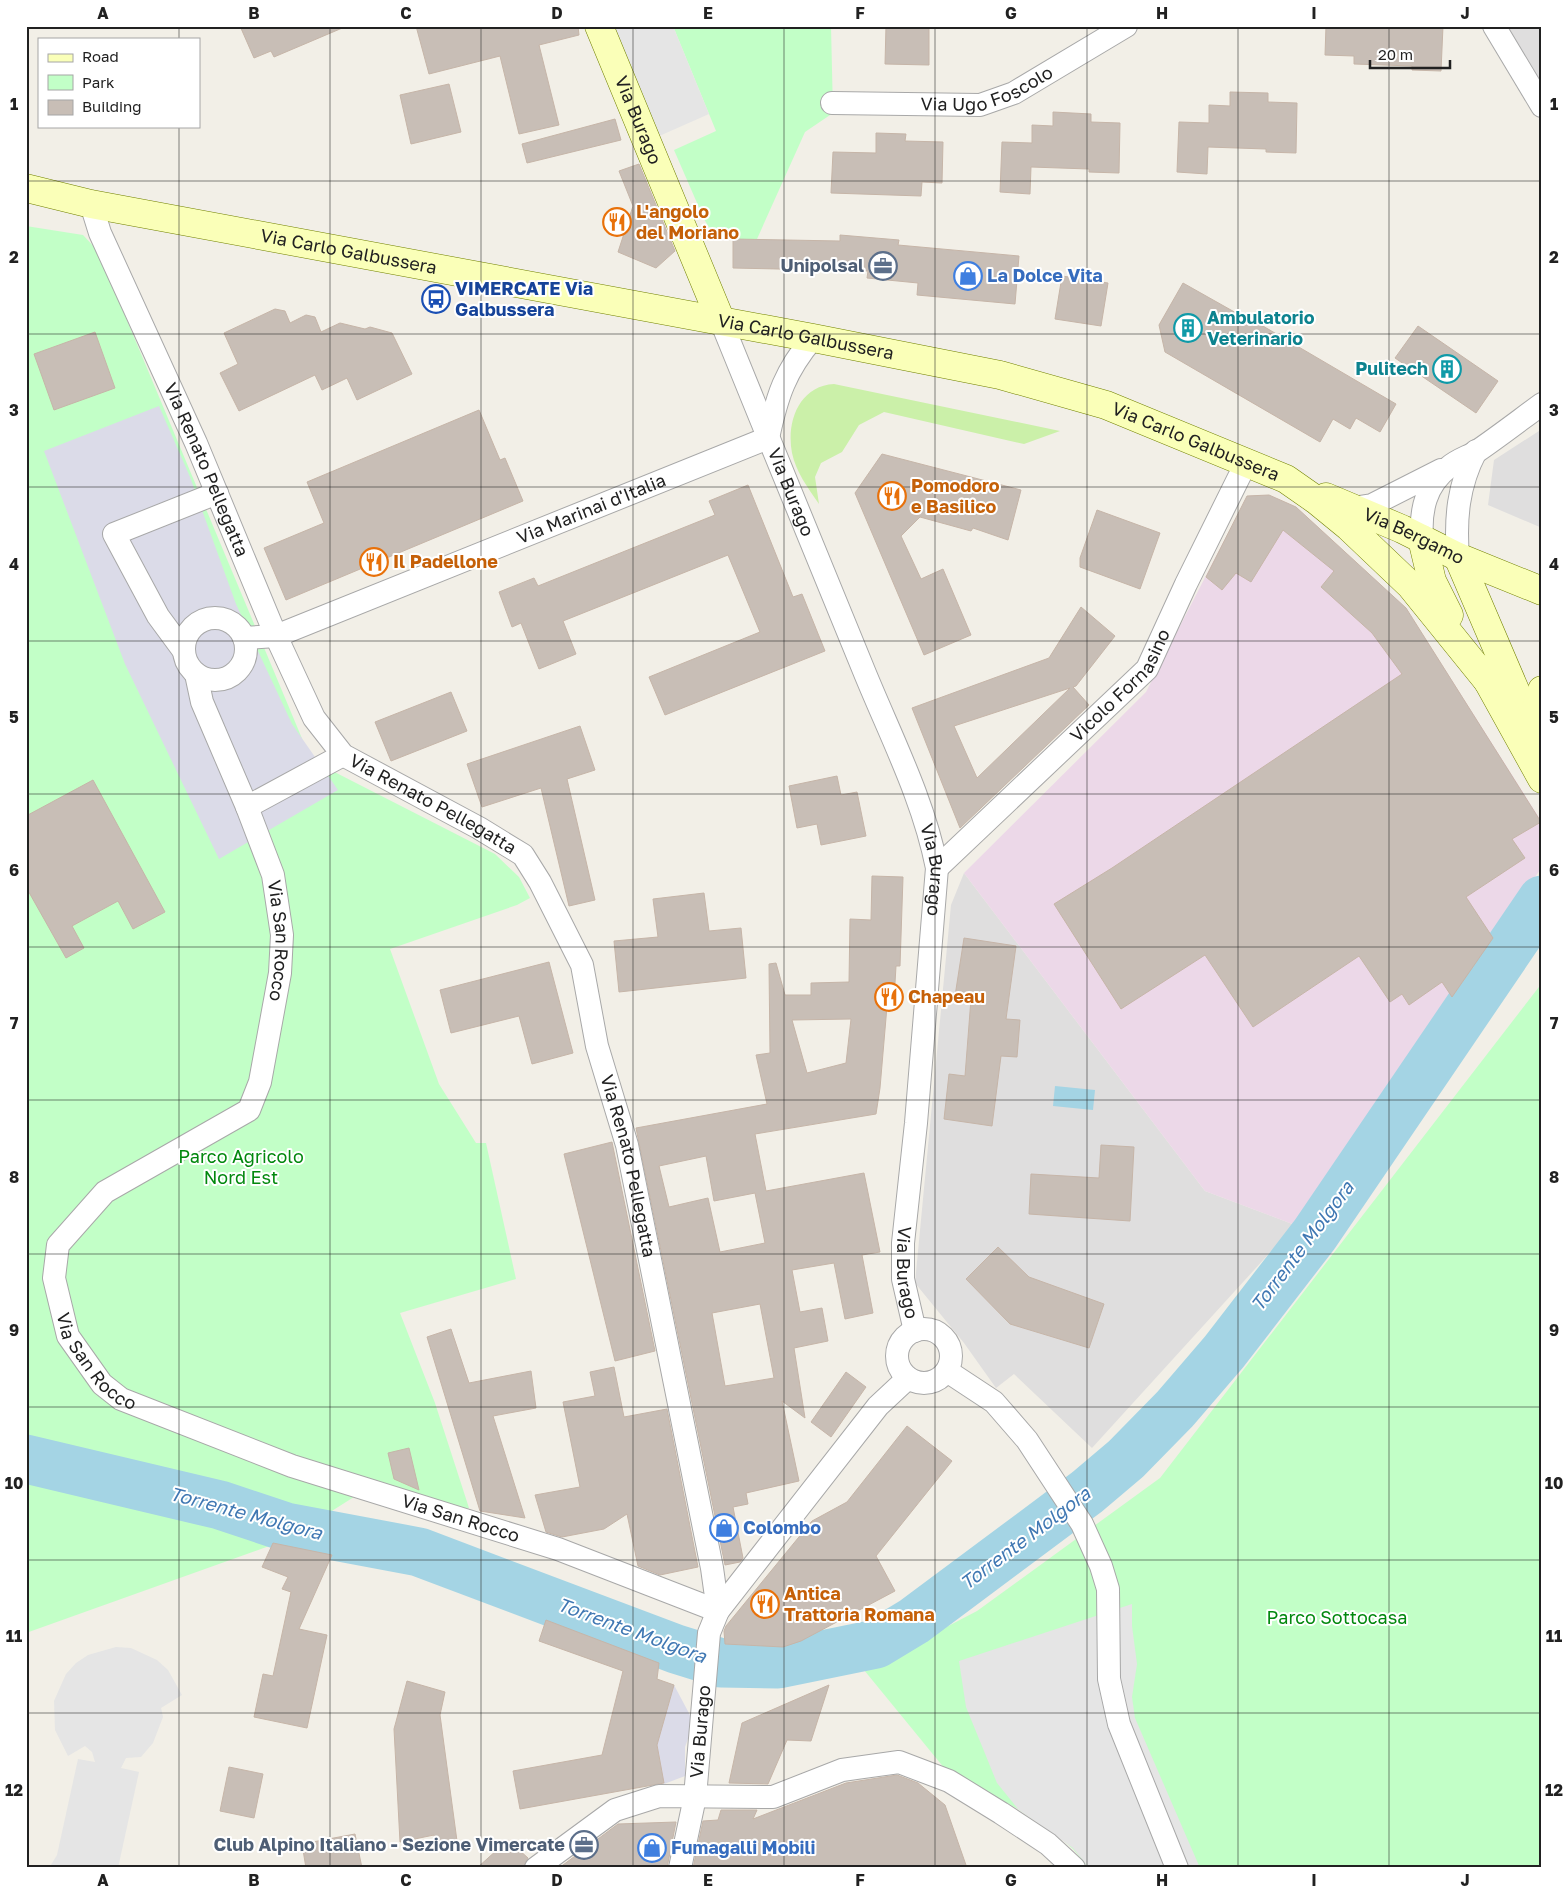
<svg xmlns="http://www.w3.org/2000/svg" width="1568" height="1894" viewBox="0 0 1568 1894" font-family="'Golos Text',sans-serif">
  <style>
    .residential { fill: #dfdede }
    .industrial { fill: #ecd8e8 }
    .grass { fill: #cbf0a9 }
    .park { fill: #c2ffc7 }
    .parking { fill: #e5e5e5 }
    .plaza { fill: #dbdbe8 }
    .water { fill: #a4d4e4 }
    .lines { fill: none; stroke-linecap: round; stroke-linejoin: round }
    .river { stroke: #a4d4e4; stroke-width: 49 }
    .building { fill: #c8beb6; stroke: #c6b5a8; fill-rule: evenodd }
    .street-casing { stroke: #a8a8a8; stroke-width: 24 }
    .secondary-casing { stroke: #718000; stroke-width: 29 }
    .street { stroke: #fff; stroke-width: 22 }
    .secondary { stroke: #faffb8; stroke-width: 28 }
    .grid { fill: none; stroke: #212121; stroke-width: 1; stroke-opacity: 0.55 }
    .labels { text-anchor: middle; stroke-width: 4; stroke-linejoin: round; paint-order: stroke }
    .street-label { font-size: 18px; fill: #212121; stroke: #fff }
    .food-label { font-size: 18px; font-weight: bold; fill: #c56008; stroke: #fff; text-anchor: start }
    .service-label { font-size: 18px; font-weight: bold; fill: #4e5e75; stroke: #fff; text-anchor: end }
    .shop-label { font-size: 18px; font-weight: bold; fill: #366cbe; stroke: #fff; text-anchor: start }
    .transit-label { font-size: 18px; font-weight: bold; fill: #164399; stroke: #fff; text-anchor: start }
    .culture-label { font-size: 18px; font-weight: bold; fill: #0d838f; stroke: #fff; text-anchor: start }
    .park-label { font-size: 18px; fill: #02880e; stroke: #fff }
    .water-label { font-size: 19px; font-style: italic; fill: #4078b3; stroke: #fff }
    .neatline { fill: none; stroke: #212121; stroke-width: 2 }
    .grid-label { font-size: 16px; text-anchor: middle; font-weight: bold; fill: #212121 }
  </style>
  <rect width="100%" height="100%" fill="#f2efe7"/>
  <!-- residential -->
  <path class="residential" d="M1506,26h36v60z
    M1542,429v99l-54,-23 6,-45z
    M964,873l241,318 90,34 -203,223 -78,-74 -18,14 -32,-45 -49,-60 36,-378z"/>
  <!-- industrial -->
  <path class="industrial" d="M1269,495l27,12 110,101 136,214v45l-247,358 -90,-34 -241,-318 182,-181 101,-196z"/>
  <!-- grass -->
  <path class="grass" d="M834,384l226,47 -36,13 -140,-32 -25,13 -17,27 -21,11 -6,14 4,27c-11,-16 -23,-32 -27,-51 -6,-31 7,-67 42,-69z"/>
  <!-- park -->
  <path class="park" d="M673,26h158l2,87 -28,19 -48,107h-41l-12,-20 -30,-69 42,-19z
    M26,226l57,9 15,16 213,509 184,94 24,23 11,21 -13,7 -127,44 49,135 37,59h10l30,136 -116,34 35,90 34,105 -11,3 -82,-28 -90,57 -260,93z
    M1542,983v885h-453l-16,-19 -16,-14 -39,-26 -73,-40 -81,-99 113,-59 183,-133z"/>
  <!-- parking -->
  <path class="parking" d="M614,26h59l36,88 -52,23z
    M1132,1604v22l5,38 -5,33 3,21 65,150h-111l-16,-20 -55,-39 -21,-26 -31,-76 -7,-46z
    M116,1647l15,1 26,12 11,10 14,25 -21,13 2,9 -10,26 -12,14 -15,1 -5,10 18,4 -21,96h-69l8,-13 21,-96 17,3 -3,-10 -7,-6 -17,10 -13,-26 -1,-29 12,-27 10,-11 12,-8z"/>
  <!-- plaza -->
  <path class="plaza" d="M159,406l31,71 46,127 56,120 46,66 -119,69 -94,-195 -81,-213z
    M674,1685l17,32 -2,19 -4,11v29l-21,8 -7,-39z"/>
  <!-- water -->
  <path class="water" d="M1055,1086l40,4 -2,20 -40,-4z"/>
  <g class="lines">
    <!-- river -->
    <path class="river" d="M26,1459l194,46 66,22 133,25 257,97 45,14 57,1 98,-20 38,-23 173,-129 39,-33 49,-50 49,-57 91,-118 227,-334"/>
  </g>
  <!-- building -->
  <path class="building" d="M240,26h107l-73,31 -3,-6 -17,7z
    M416,26h162l1,9 -40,10 20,80 -40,9 -19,-78 -71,18z
    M886,26h43v39l-44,-1z
    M1326,26h117l-2,45 -29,-1v-4l-58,-2v-8l-29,-1z
    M449,84l12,48 -50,12 -11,-49z
    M1230,92l38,1v9l29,1 -1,50 -30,-1v-3l-58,-2 -1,27 -30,-2 2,-50 30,1v-18l21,1z
    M1053,112l38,2v8l29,1 -1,50 -30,-1v-3l-58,-2 -1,27 -30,-2 2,-50 30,1v-18l21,1z
    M615,119l6,21 -94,23 -5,-19z
    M876,133l30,1 -1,7 38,1 -1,41 -20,-1 -1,14 -90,-3 2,-41 43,1z
    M639,164l36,87 -19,17 -38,-16 15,-46 -14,-35z
    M840,235l59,5 -1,5 121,11 -4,48 -98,-9 1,-12 -51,-5 1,-7 -135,-3v-29l107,2z
    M1062,276l46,7 -7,43 -46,-7z
    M1183,283l55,31 1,-2 157,92 -16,28 -24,-14 -6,11 -17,-10 -13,23 -155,-90 -6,-27z
    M275,309l10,2 5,12 16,-8 9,2 6,15 19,-9 25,6 5,-2 22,6 20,41 -55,26 -10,-22 -25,12 -7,-15 -76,36 -19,-38 18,-9 -14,-31z
    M1418,326l80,55 -22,32 -81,-55z
    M95,332l20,56 -61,22 -20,-56z
    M479,410l21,50 5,-2 18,43 -237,99 -22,-52 60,-25 -17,-41z
    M882,454l139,36 -13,50 -35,-12 -2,3 -51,-14 -19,19 20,43 22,-10 28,66 -47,20 -69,-162z
    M748,485l45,112 9,-3 23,57 -160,64 -16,-38 111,-45 -32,-77 -165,66 13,33 -37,15 -18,-46 -9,4 -13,-35 35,-14 4,8 177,-71 -6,-14z
    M1269,495l27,12 110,101 135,214 -29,17 13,19 -59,39 27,41 -41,59 -10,-15 -33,23 -7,-11 -12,8 -31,-46 -106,71 -48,-72 -84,54 -67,-105 58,-36 290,-194 -30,-41 -51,-46 13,-16 -51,-41 -32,52 -15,-9 -14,17 -16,-13 41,-81z
    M1097,510l63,23 -20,56 -60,-22v-9z
    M1081,607l34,29 -39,50 -3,1 16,18 -129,123 -48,-120 137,-50zM1070,688l-93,90 -23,-52z
    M451,692l16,39 -76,30 -16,-39z
    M580,726l15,44 -28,9 28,121 -26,6 -28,-118 -59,19 -15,-43z
    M837,776l4,19 16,-3 9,44 -45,9 -4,-21 -20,4 -8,-42z
    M93,780l72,132 -32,17 -15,-28 -46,25 12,22 -18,10 -40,-71v-71z
    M872,876l31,1 -3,89h-4l-1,17h-6l-9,105 -4,26 -121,20 11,57 98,-18 16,79 -18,3 11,58 -28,6 -11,-56 -42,7 8,42 22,-4 6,33 -34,7 11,70 -23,-17 17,80 -53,12 2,11 -15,3 10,51 -3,4 -15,3 -89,-437 131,-24 -11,-49 14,-2 -1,-89 7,-1 9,32h26v-12l38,-1 1,-63 21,1zM851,1019l-5,44 -39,10 -15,-53zM706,1156l8,45 41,-8 10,50 -45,9 -12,-54 -39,9 -10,-41zM760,1304l14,74 -49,8 -13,-73z
    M704,893l5,38 32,-3 5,50 -127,14 -5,-51 44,-4 -5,-38z
    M964,938l52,8 -10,73 14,1 -3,37 -16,-1 -9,70 -48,-7 5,-45 16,2 6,-77 -16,-3z
    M549,962l24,91 -41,11 -13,-48 -68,17 -11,-43z
    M612,1142l43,209 -40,10 -51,-207z
    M1101,1145l33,2 -4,74 -101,-7 2,-40 68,4z
    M998,1247l31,30 75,27 -15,44 -79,-24 -44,-45z
    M451,1329l18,54 62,-12 5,37 -43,8 32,102 -45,-7 -53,-174z
    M614,1367l10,50 43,-8 31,158 -38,8 -22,-9 -11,-52 -23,15 -42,8 -16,-5 -11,-37 45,-8 -17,-85 32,-6 -5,-24z
    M846,1372l20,15 -35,50 -20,-15z
    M907,1426l45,35 -76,95 19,35 -94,50 -18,6 -58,-3 -1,-13 2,-5 86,-105 35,-19z
    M409,1448l10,42 -25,-11 -6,-26z
    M273,1543l59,12 -33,74 28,6 -20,93 -53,-11 9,-43 10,2 18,-84 -9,-3 6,-12 -26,-10z
    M546,1620l113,43 -2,16 17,6 -17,60 7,38 -144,26 -7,-38 89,-16 21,-84 -84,-30z
    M407,1681l38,11 -5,23 17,126 -21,7 -2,-13 -34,7 -6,-113z
    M829,1685l-18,56 -24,-1 -19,44 -39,-1 13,-60z
    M229,1767l34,7 -9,44 -34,-7z
    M897,1775l21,8 27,22 22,63h-274l10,-47 15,-1 3,-10h36l-4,9 93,-36z
    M676,1822l-9,46h-108l59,-44z
    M355,1834l7,34h-56l-4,-24z
    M508,1840l20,18 -5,10h-46z"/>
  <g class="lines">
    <defs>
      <g id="street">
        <path d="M1494,26l48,80"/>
        <path id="s1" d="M832,103l148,2 34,-12 112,-67"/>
        <path id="s2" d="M91,204l9,29 96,210 80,193 38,82 29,37 136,73 44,27 17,27 42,83 15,81 30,99 85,423 6,43"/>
        <path id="s3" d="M721,321c47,115 93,230 141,345 27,67 61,131 75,202l-21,255 -13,120v36l12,52"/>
        <path d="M768,438c9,-42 17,-67 45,-100"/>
        <path d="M1353,508l19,-3 69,-35"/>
        <path d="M1422,539c-2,-28 3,-54 27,-72 8,-7 18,-10 27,-15 22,-15 44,-32 66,-48"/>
        <path d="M1458,557c-3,-38 0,-72 18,-106"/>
        <circle cx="215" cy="649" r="31"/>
        <path id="s4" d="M244,638l32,-2 492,-198"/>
        <path d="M183,650l-25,-34 -44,-82 103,-41"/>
        <path id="s5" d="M196,674l6,28 45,105 26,68 9,60 -2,38 -20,109 -11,28 -144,82 -47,53 -4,33 14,58 34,48 19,15 171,67 266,83 160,62"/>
        <path d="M247,807l96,-52"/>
        <path id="s6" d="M937,868l210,-199 39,-85 61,-123"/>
        <circle cx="924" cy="1356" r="27"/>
        <path d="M947,1371l47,31 33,38 55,84 19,42 7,23 1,90 10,45 58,144"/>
        <path d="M536,1868l79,-58 44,-14 114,1 69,-27 57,-8 50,19 52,32 47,31 26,24"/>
        <path id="s7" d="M680,1868l15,-71 14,-164 9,-22 160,-205 30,-28"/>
      </g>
      <g id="secondary">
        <path id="s8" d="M599,26l122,295"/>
        <path id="s9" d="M26,188l65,16 722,134 187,37 106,30 180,74 30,21 33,27 61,58 80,99"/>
        <path id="s10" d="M1326,497l76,32 56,28 84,34"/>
        <path d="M1422,539l10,42 17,34"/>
        <path d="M1458,557l72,168"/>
        <path d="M1481,669l61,110"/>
        <path d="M1536,733l-1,-22 7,-21"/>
      </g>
    </defs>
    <!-- street casing -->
    <use href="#street" class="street-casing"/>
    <!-- secondary casing -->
    <use href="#secondary" class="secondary-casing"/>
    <!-- street -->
    <use href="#street" class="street"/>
    <!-- secondary -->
    <use href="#secondary" class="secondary"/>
  </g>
  <!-- grid -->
  <path class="grid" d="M179,26v13M330,26v1842M481,26v1842M633,26v1842M784,26v1842M935,26v1842M1087,26v1842M1238,26v1842M1389,26v1842M179,126v1742M26,181h1516M26,334h1516M26,487h1516M26,641h1516M26,794h1516M26,947h1516M26,1100h1516M26,1254h1516M26,1407h1516M26,1560h1516M26,1713h1516"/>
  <!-- icons -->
  <defs>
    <symbol id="restaurant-ring" viewBox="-11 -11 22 22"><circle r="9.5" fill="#fff" stroke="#e8710a" stroke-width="1.5"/><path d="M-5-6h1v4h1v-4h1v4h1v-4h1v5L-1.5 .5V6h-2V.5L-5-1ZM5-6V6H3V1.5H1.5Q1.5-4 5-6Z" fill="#e8710a"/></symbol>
    <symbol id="office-ring" viewBox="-11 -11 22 22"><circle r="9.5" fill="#fff" stroke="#5c6f8a" stroke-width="1.5"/><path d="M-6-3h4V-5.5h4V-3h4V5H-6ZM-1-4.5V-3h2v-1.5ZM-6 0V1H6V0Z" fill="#5c6f8a"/></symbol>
    <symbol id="shop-ring" viewBox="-11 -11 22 22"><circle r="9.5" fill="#fff" stroke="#3f7fe0" stroke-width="1.5"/><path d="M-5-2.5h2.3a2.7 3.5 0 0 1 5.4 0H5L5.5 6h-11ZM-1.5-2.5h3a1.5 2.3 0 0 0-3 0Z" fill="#3f7fe0"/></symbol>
    <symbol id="bus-ring" viewBox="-11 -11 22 22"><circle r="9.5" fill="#fff" stroke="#1a4fb4" stroke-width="1.5"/><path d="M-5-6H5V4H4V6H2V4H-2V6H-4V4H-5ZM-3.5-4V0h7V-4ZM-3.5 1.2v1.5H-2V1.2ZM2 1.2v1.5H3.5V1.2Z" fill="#1a4fb4"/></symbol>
    <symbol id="building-ring" viewBox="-11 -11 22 22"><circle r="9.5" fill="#fff" stroke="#0f9aa8" stroke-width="1.5"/><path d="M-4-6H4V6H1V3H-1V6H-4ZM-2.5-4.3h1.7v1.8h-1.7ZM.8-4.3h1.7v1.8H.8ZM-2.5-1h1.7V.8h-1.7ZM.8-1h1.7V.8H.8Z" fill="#0f9aa8"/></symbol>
  </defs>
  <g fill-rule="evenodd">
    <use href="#restaurant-ring" x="601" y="206" width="32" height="32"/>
    <use href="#office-ring" x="867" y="250" width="32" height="32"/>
    <use href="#shop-ring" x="952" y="260" width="32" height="32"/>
    <use href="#bus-ring" x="420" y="283" width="32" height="32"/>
    <use href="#building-ring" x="1172" y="312" width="32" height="32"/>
    <use href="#building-ring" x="1431" y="353" width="32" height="32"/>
    <use href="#restaurant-ring" x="876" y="480" width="32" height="32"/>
    <use href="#restaurant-ring" x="358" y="546" width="32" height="32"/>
    <use href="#restaurant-ring" x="873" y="981" width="32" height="32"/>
    <use href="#shop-ring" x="708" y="1512" width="32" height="32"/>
    <use href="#restaurant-ring" x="749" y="1588" width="32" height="32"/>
    <use href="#office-ring" x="568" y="1829" width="32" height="32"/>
    <use href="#shop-ring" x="636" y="1832" width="32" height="32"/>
  </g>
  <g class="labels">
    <!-- street labels -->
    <g class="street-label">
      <text dy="6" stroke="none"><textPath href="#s1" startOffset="158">Via Ugo Foscolo</textPath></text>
      <text dy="6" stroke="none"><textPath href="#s8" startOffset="102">Via Burago</textPath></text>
      <text dy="6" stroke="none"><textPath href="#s9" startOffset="329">Via Carlo Galbussera</textPath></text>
      <text dy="6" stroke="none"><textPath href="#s9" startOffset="794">Via Carlo Galbussera</textPath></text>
      <text dy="6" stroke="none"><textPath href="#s9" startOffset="1199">Via Carlo Galbussera</textPath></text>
      <text dy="6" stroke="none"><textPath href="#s2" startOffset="290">Via Renato Pellegatta</textPath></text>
      <text dy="6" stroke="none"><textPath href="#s3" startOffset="185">Via Burago</textPath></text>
      <text dy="6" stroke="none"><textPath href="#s4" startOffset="372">Via Marinai d'Italia</textPath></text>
      <text dy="6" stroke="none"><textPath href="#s10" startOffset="96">Via Bergamo</textPath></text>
      <text dy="6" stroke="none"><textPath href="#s6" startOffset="260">Vicolo Fornasino</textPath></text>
      <text dy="6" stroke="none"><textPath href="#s2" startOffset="710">Via Renato Pellegatta</textPath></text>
      <text dy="6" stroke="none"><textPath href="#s3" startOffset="590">Via Burago</textPath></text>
      <text dy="6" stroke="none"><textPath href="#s5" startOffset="282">Via San Rocco</textPath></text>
      <text dy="6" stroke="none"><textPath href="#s2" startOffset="1145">Via Renato Pellegatta</textPath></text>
      <text dy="6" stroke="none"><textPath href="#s3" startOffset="995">Via Burago</textPath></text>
      <text dy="6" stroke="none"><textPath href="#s5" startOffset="822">Via San Rocco</textPath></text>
      <text dy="6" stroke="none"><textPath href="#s5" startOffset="1228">Via San Rocco</textPath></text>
      <text dy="6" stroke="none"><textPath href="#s7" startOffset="138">Via Burago</textPath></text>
    </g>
    <!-- food labels -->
    <g class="food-label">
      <text x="636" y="218">L'angolo<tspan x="636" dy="21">del Moriano</tspan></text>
      <text x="911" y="492">Pomodoro<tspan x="911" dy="21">e Basilico</tspan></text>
      <text x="393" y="568">Il Padellone</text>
      <text x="908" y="1003">Chapeau</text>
      <text x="784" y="1600">Antica<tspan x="784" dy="21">Trattoria Romana</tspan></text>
    </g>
    <!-- service labels -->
    <g class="service-label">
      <text x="864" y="272">Unipolsal</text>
      <text x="565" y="1851">Club Alpino Italiano - Sezione Vimercate</text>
    </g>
    <!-- shop labels -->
    <g class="shop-label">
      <text x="987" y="282">La Dolce Vita</text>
      <text x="743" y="1534">Colombo</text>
      <text x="671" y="1854">Fumagalli Mobili</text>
    </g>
    <!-- transit labels -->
    <g class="transit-label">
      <text x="455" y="295">VIMERCATE Via<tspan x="455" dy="21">Galbussera</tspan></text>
    </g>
    <!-- culture labels -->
    <g class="culture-label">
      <text x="1207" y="324">Ambulatorio<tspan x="1207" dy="21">Veterinario</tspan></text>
      <text x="1428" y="375" text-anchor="end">Pulitech</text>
    </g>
    <!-- park labels -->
    <g class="park-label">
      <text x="241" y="1163">Parco Agricolo<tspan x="241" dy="21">Nord Est</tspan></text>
      <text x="1337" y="1624">Parco Sottocasa</text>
    </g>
    <!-- water labels -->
    <g class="water-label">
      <text transform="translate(1302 1246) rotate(-53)" y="7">Torrente Molgora</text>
      <text transform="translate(246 1513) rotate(15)" y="7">Torrente Molgora</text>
      <text transform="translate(1025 1538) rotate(-37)" y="7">Torrente Molgora</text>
      <text transform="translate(632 1630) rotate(20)" y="7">Torrente Molgora</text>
    </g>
  </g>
  <!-- border -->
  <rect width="1568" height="1894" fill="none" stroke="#ffffff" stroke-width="55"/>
  <!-- legend -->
  <rect x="38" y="38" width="162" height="90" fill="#ffffff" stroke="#a6a6a6"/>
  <rect x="48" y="54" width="25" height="8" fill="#faffb8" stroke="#a6a6a6"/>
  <text x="82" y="62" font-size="15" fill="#212121">Road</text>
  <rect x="48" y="75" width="25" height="15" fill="#c2ffc7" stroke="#a6a6a6"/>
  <text x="82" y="88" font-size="15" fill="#212121">Park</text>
  <rect x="48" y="100" width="25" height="15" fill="#c8beb6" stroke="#a6a6a6"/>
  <text x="82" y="112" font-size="15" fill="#212121">Building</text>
  <!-- scale -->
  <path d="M1370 60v8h80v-8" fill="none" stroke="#212121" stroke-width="2.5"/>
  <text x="1378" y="60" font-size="15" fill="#212121" stroke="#ffffff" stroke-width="4" paint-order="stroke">20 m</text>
  <rect x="28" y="28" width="1512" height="1838" class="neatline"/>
  <g class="grid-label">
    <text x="103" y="19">A</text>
    <text x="254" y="19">B</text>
    <text x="406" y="19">C</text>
    <text x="557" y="19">D</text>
    <text x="708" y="19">E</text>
    <text x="860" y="19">F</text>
    <text x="1011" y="19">G</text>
    <text x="1162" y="19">H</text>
    <text x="1314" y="19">I</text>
    <text x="1465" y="19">J</text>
    <text x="14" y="110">1</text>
    <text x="1554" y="110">1</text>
    <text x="14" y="263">2</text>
    <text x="1554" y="263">2</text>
    <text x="14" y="416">3</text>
    <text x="1554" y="416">3</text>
    <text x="14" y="570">4</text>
    <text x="1554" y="570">4</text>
    <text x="14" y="723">5</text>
    <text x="1554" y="723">5</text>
    <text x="14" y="876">6</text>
    <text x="1554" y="876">6</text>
    <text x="14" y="1029">7</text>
    <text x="1554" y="1029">7</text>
    <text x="14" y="1183">8</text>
    <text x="1554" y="1183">8</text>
    <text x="14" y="1336">9</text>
    <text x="1554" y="1336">9</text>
    <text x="14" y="1489">10</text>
    <text x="1554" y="1489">10</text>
    <text x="14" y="1642">11</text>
    <text x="1554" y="1642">11</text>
    <text x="14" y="1796">12</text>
    <text x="1554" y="1796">12</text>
    <text x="103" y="1886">A</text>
    <text x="254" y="1886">B</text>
    <text x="406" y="1886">C</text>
    <text x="557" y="1886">D</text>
    <text x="708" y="1886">E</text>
    <text x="860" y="1886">F</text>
    <text x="1011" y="1886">G</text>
    <text x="1162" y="1886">H</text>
    <text x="1314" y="1886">I</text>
    <text x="1465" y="1886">J</text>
  </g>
</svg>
